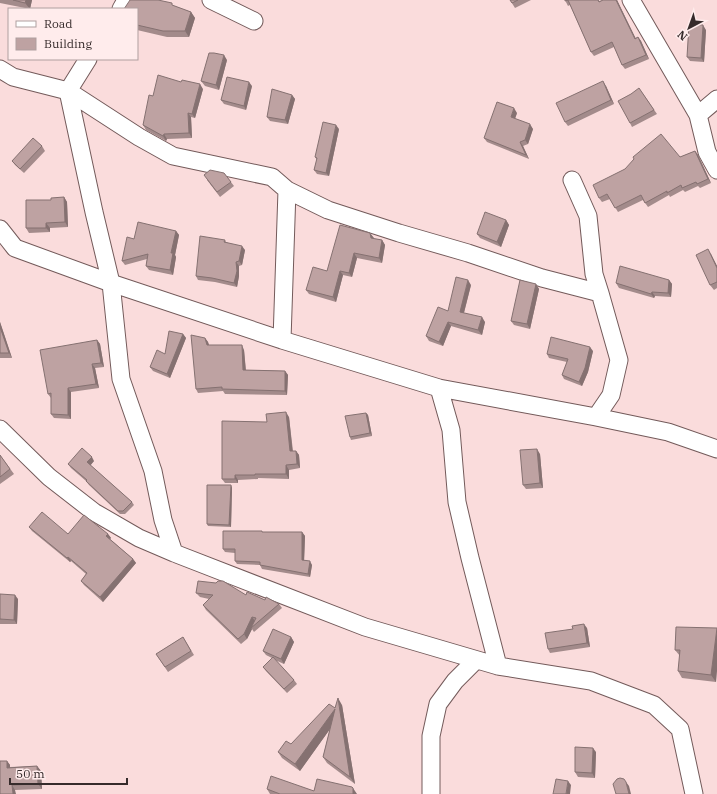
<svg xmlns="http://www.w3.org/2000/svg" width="717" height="794" viewBox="0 0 717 794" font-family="'IBM Plex Serif',serif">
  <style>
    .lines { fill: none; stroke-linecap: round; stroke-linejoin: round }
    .street-casing { stroke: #735a5a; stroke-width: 19 }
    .street { stroke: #fff; stroke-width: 17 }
    .wall { fill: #a38b8b }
    .shaded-wall { fill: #857171 }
    .building { fill: #bea2a2; stroke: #857171 }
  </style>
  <rect width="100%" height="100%" fill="#fadcdc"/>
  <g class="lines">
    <defs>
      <path id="street" d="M211,0l43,21
        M631,0l67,115 9,37 10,18
        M121,9l5,-9
        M88,59l-20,32 26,121 17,71 10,96 32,92 10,49 11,33
        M0,69l13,8 55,14 71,46 34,19 99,21 15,13 41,20 71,23 69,20 74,25 58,15
        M698,115l19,-16
        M572,180l16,36 6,58 6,19 19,67 -8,35 -15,22
        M0,229l15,19 96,35 171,57 157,48 157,29 72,15 49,17
        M282,340l5,-150
        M439,388l12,42 6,72 13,56 28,108
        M0,429l49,48 45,35 45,26 35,15 191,74 133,39 93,15 63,24 26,24 14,65
        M431,794v-58l7,-32 17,-23 21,-21"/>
    </defs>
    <!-- street casing -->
    <use href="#street" class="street-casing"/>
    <!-- street -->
    <use href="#street" class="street"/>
  </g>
  <!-- wall -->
  <path class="wall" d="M0,0h32l-2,9 -30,-6z
    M510,0h21l-16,8z
    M565,0h34v1l4,-1h14l18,38 3,-1 3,4 8,18 -24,10 -3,-4 -8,-18 -20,9 -3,-4 -21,-47 -2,1z
    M174,6l17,6 4,6 -6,19h-22l-30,-7v-21z
    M706,30l-2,32 -14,-1 -3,-4z
    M227,60l-8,30 -14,-4 -4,-5z
    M252,86l-6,24 -22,-6 -3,-4z
    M606,86l8,18 -46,22 -3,-4z
    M639,88l18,26 -25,13 -2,-4z
    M203,89l-8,29 -4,-1 1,21 -25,1 -1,2 -20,-11 -3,-5 10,-29z
    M292,95l3,4 -7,25 -18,-3 -3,-4z
    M517,113l-2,6 18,10 -5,15 -5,2 6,13 -42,-17 -3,-4z
    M339,129l-10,47 -12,-2 -3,-4 3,-10 -2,-3z
    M42,146l3,5 -21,22 -9,-8 -3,-4z
    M695,151l3,4 13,28 -11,5 -2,-2 -13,6 -2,-2 -13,7 -1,-2 -21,12 -5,-7 -25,12 -8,-13 -8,3 -3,-4 81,-41z
    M224,173l10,13 -14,11 -13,-17z
    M64,197l3,5 1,25 -18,1v4l-21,1 -3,-5 25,-28z
    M506,220l3,5 -8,22 -21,-9 -3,-4z
    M176,231l3,4 -4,20 1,2 -3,18 -24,-5 -3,-4 1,-7 -22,6 -3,-4 12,-22z
    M370,233l4,6 8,1 3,5 -3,18 -25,-5 -5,19 -9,-2 -7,27 -27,-8 -3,-4 21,-19z
    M225,240l1,2 19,8 -3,15 -3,1v10l-2,11 -22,-5 -17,-2 -2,-4z
    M711,254l6,12v22l-3,2 -4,-5z
    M669,280l3,4 -1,13 -16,-1 -1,2 -35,-10 -3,-5z
    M536,284l3,5 -9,40 -16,-4 -3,-4z
    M471,285l-7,28 21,9 -3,13 -31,-9 -8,20 -14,-5 -3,-5z
    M0,322l12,36h-12z
    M183,334l3,4 -16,40 -17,-7 -3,-4 15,-13z
    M205,338l3,4 1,3 35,5 2,20 39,1 3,4 -1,20 -62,-1 -2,-3 -25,2 -2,-4z
    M97,340l3,4 4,23 -9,1 4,20 -28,4v27l-17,-1 -3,-4v-16l-3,-4z
    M593,351l-5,21 -6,14 -18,-7 -2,-4 5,-13 -18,-4 -2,-4z
    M366,413l2,2 4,21 -21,4 -1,-3z
    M289,417l4,34h3l3,4 1,13 -11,2v9l-31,-1v1l-20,1v3h-13l-3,-4 45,-57z
    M540,454l3,34 -17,1 -3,-4z
    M0,455l14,19 -14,10z
    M94,461l-4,4 42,37 2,3 -9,9h-5l-31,-29 -3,-4 -15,-13 -3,-4z
    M231,485l1,3 -1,39 -23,-1 -1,-2z
    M29,527l39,7h40l3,4 -1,1 23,20 3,4 -33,39 -19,-17 -3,-4 5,-7 -15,-13 -1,1 -38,-31z
    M263,532h39l3,4 -1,24 8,5 -2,12 -48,-8 -2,-4 -23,-1 -2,-3v-8l-10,-1 -2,-3z
    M196,593l50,2 33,9 3,4 -28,24 -2,-3 -5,10 -6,5 -35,-34 -3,-5 6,-6 -9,-2z
    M0,594l18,5 -1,25h-17z
    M587,628l3,19 -40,6 -2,-4z
    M717,628l-1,54 -34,-4 -4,-7 2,-15 -5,-6z
    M183,637l11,18 -26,17 -12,-18z
    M291,637l3,5 -10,22 -9,-4 19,20 3,4 -10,9 -21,-22 -3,-4 9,-9 -6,-3 -3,-4z
    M342,705l13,79 -28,-21 -4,-6 7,-28 -30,42 -18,-13 -4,-6 13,-8z
    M596,752l-1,26 -17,-1 -3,-5z
    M7,761l3,4v2l27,-1 4,5 1,18 -27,1 -15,4z
    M267,789l47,2 43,3h-87z"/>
  <!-- shaded-wall -->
  <path class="shaded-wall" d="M26,0h6l-2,9 -5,-6z
    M616,0h1l21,43 -3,-4z
    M191,12l4,6 -6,19 -4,-6z
    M703,25l3,5 -2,32 -3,-4z
    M638,37l3,4 8,18 -3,-4z
    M224,55l3,5 -8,30 -3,-5z
    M603,81l3,5 8,18 -3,-4z
    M249,82l3,4 -6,24 -2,-4z
    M200,84l3,5 -8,29 -3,-4z
    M292,95l3,4 -7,25 -3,-4z
    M514,108l3,5 -3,8 -3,-4z
    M188,113l3,4 1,21 -3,-5z
    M530,124l3,5 -5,15 -3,-4z
    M336,125l3,4 -10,47 -3,-3z
    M164,134l3,5 -1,2 -3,-5z
    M520,142l3,4 6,13 -3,-4z
    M695,151l3,4 13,28 -3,-4z
    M64,197l3,5 1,25 -3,-5z
    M506,220l3,5 -8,22 -4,-5z
    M46,223l4,5v4l-4,-4z
    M176,231l3,4 -4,20 1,2 -3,18 -3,-5 1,-17z
    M370,233l4,5v4l-3,-4z
    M382,240l3,5 -3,18 -3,-5z
    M242,246l3,4 -3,15 -3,-4z
    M708,249l3,5 6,12v2z
    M354,253l3,5 -5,19 -3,-4z
    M236,262l3,4v10l-2,11 -3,-4z
    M340,271l3,4 -7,27 -3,-5z
    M468,280l3,5 -8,31 -3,-4z
    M669,280l3,4 -1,13 -3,-4z
    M536,284l3,5 -9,40 -3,-5z
    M652,292l3,4 -1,2 -3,-4z
    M482,317l3,5 -3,13 -4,-5z
    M0,322l12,36 -3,-5 -9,-26z
    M448,322l3,4 -8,20 -4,-4z
    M183,334l3,4 -16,40 -3,-4z
    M205,338l3,4 2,7 -3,-4z
    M97,340l3,4 4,23 -3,-4z
    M242,345l2,5 2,24 -3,-4z
    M590,347l3,4 -5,21 -6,14 -3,-4z
    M92,364l3,4 4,20 -3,-4z
    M285,371l3,4 -1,20 -2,-4z
    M68,388l3,4v27l-3,-4z
    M286,412l3,5 4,39 -3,-5z
    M366,413l2,2 4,21 -2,-3z
    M537,449l3,5 3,34 -3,-5z
    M296,451l3,4 1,13 -3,-4z
    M92,457l2,4 -4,5 -3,-4z
    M286,465l3,5v9l-3,-5z
    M235,475l3,5v3l-3,-4z
    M231,485l1,3 -1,39 -2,-2z
    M302,532l3,4 -1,27 -2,-3z
    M108,534l3,4 -2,2 -3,-4z
    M68,557l3,4 -1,1 -3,-4z
    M133,559l3,4 -33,39 -3,-5z
    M310,561l2,4 -2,12 -2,-3z
    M15,595l3,4 -1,25 -3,-4z
    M252,617l3,4 -4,7 1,1 -5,10 -3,-5z
    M584,624l3,4 3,19 -3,-4z
    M717,628v43l-1,11 -5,-7z
    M291,637l3,5 -10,22 -3,-5z
    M338,698l4,7 13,79 -5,-7z
    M335,709l5,6 -40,56 -5,-7z
    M593,748l3,4 -1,26 -3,-5z
    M7,761l3,4v7l-3,-4z
    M37,766l4,5 1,18 -4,-5z
    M568,781l3,4 -1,9h-4z
    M626,782l3,4 2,8h-2z
    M12,785l3,5 1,4h-3z
    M353,788l4,6h-4z"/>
  <!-- building -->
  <path class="building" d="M13,0h13l-1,3z
    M130,0h28l14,3v2l19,7 -6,19h-22l-26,-6v-16h-13z
    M510,0h8l-6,3z
    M565,0h33l1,2 4,-2h13l19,39 3,-2 8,18 -24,10 -10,-23 -21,10 -23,-52 -3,1z
    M689,24l14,1 -2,33 -14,-1z
    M209,53h5l10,2 -8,30 -15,-4z
    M158,75l23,7 1,-2 18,4 -8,30 -4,-1 1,20 -25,1 -1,2 -20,-11 6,-30 4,1z
    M227,77l22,5 -5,24 -23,-6z
    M603,81l8,19 -46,22 -9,-19z
    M639,88l15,22 -24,13 -12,-22 13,-7z
    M272,89l20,6 -7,25 -18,-3z
    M497,102l17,6 -3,9 19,7 -5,16 -5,2 6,13 -42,-17z
    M323,122l13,3 -10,48 -12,-3 3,-12 -2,-1z
    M661,134l19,23 15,-6 13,28 -11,5 -1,-2 -14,6 -1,-3 -14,8v-2l-22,12 -4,-8 -26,13 -8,-14 -8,4 -6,-13 32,-16 9,-10 -1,-2z
    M33,138l9,8 -22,23 -8,-8z
    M210,170l14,3 7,9 -14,10 -13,-17z
    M64,197l1,25 -19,1v5h-20v-28h25v-2z
    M485,212l21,8 -9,22 -20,-8z
    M138,222l38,9 -5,22h2l-3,17 -24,-4 2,-12 -26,7 5,-24 7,2z
    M340,225l30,8 1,5 11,2 -3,18 -25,-5 -5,20 -9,-2 -7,26 -27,-7 7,-23 14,4z
    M200,236l25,4 -1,2 18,4 -3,15 -3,1 1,9 -3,12 -22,-5 -16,-2z
    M708,249l9,19v14l-7,3 -14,-30z
    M620,266l49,14 -1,13 -16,-1 -1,2 -35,-11z
    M456,277l12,3 -8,32 22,5 -4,13 -30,-8 -9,20 -13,-6 12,-29 10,4z
    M520,280l16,4 -9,40 -16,-3z
    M0,327l9,26h-9z
    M169,331l14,3 -16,40 -17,-7 7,-17 8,4z
    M191,335l14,3 2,7h35l1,25 42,1v20l-63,-2v-2l-26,2z
    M551,337l39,10 -5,21 -6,14 -17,-7 6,-16 -21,-5z
    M97,340l4,23 -9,1 4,20 -28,4v27l-17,-1v-21l-3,1 -8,-44z
    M286,412l4,39h6l1,13 -11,1v9h-31v1h-20v4h-13v-58l45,1 -1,-8z
    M366,413l4,20 -20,4 -5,-21z
    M82,448l10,9 -5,5 45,40 -9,9h-5l-32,-30 1,-1 -19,-16z
    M537,449l3,34 -17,2 -3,-35z
    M0,455l10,14 -10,8z
    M207,485h24l-2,40 -22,-1z
    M42,512l26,22 16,-19 24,19 -2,2 27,23 -33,38 -19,-16 6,-8 -19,-16 -1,1 -38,-31z
    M223,531h39v1h40v28l8,1 -2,13 -48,-9v-3l-25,-1v-12h-12z
    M198,581l18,2 2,-2h5l23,14 1,-3 18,8 1,-3 13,7 -28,24 5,-10 -4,-1 -8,17 -6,5 -35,-34 10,-10 -17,-2z
    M0,594l15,1 -1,25 -14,-1z
    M584,624l3,19 -39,6 -3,-16 28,-4 -1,-3z
    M676,627l41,1 -6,47 -33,-4 2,-21h-5z
    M273,629l18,8 -10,22 -18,-8z
    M183,637l8,14 -26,16 -9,-13z
    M273,657l21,23 -10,9 -21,-22z
    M338,698l12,79 -27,-20 12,-48 -40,55 -17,-12 8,-11 5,3 38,-40 6,4z
    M575,747l18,1 -1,25 -17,-1z
    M0,761h7v7l30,-2 1,18 -26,1 1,9h-13z
    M271,776l43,15 3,-12 35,8 1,1v6h-73l-13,-5z
    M620,778l4,1 2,3 3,12h-13l-3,-10 4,-5z
    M556,779l12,2 -2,13h-13z"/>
  <!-- legend -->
  <rect x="8" y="8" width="130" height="52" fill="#ffecec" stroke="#af9f9f"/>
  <rect x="16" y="21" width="20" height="6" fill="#ffffff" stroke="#af9f9f"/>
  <text x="44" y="28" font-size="12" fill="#362b2b">Road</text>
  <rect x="16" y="38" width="20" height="12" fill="#bea2a2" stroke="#af9f9f"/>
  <text x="44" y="48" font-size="12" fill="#362b2b">Building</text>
  <!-- north arrow -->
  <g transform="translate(689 28) rotate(221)" stroke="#ffecec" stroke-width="3" paint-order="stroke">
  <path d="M0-3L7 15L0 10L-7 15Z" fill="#362b2b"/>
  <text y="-6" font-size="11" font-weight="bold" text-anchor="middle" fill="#362b2b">N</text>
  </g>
  <!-- scale -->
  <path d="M10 778v6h117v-6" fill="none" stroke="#362b2b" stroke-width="2"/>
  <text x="16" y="778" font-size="12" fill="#362b2b" stroke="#ffecec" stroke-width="3" paint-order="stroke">50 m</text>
</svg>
